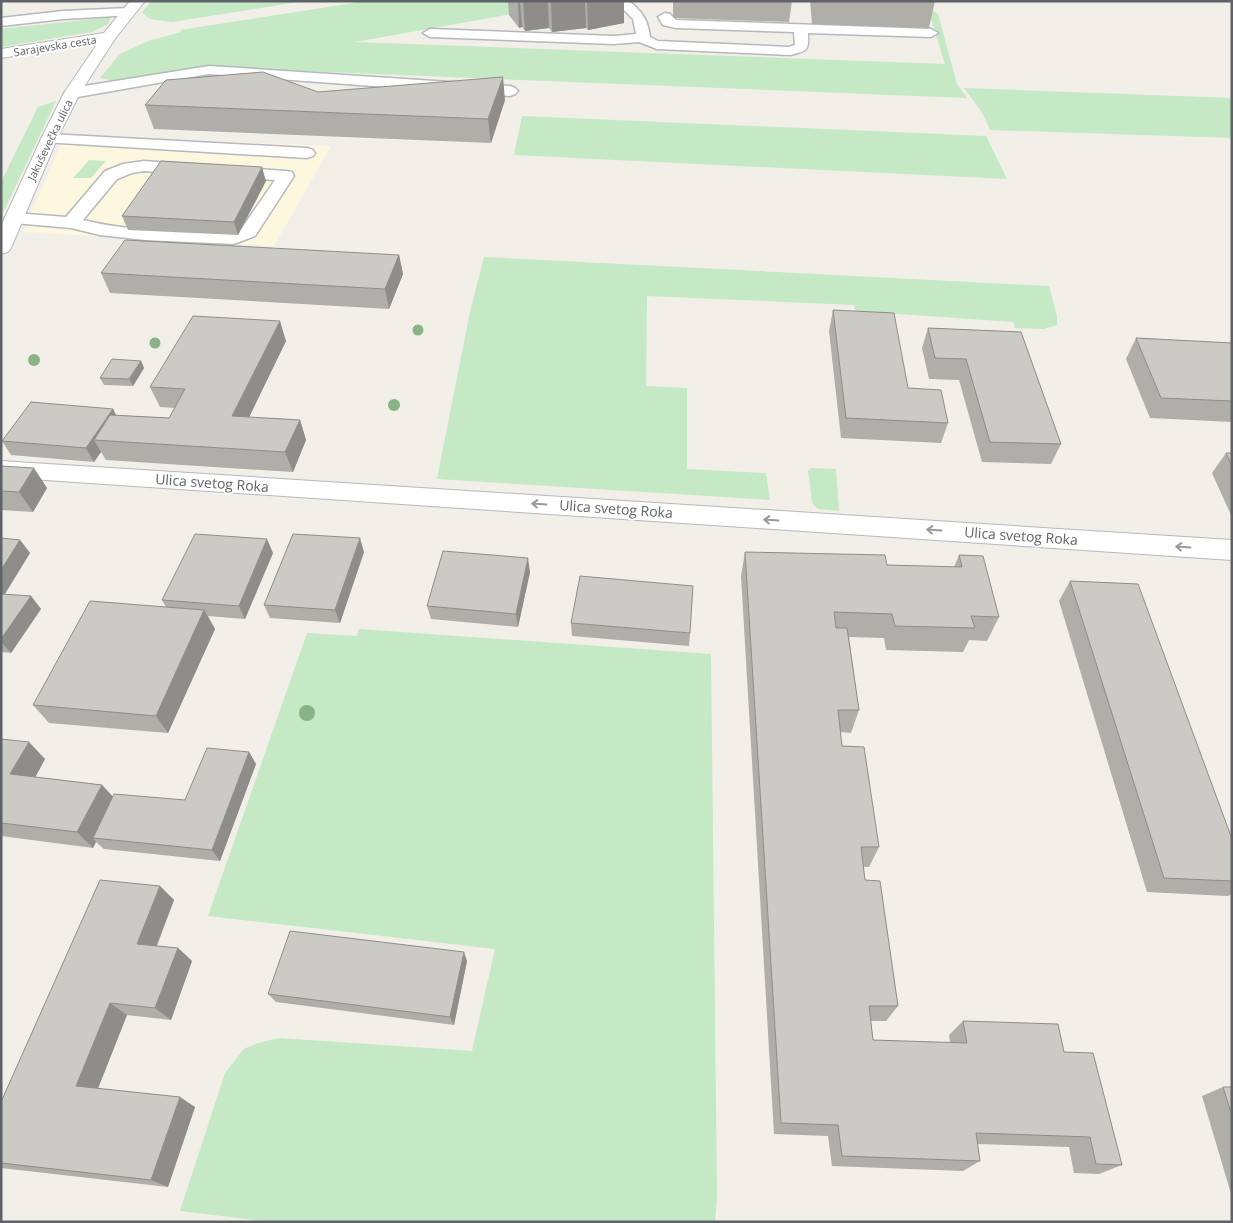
<svg xmlns="http://www.w3.org/2000/svg" width="1233" height="1223" viewBox="0 0 1233 1223" font-family="'Open Sans',sans-serif">
  <style>
    .commercial { fill: #fef7e0 }
    .green { fill: #c5e8c5 }
    .lines { fill: none; stroke-linecap: round; stroke-linejoin: round }
    .lane-casing { stroke: #b5b8bc; stroke-width: 3 }
    .street-casing { stroke: #b5b8bc; stroke-width: 2 }
    .secondary-casing { stroke: #b6babf; stroke-width: 2 }
    .lane { fill: #fff; fill-rule: evenodd }
    .street { fill: #fff; fill-rule: evenodd }
    .secondary { fill: #fff; fill-rule: evenodd }
    .tree { fill: #89b387 }
    .wall { fill: #afaea9 }
    .shaded-wall { fill: #8f8d8a }
    .building { fill: #cccac5; stroke: #8f8d8a }
    .oneway { stroke: #979a9d }
    .labels { text-anchor: middle; stroke-width: 4; stroke-linejoin: round; paint-order: stroke }
    .far-street-label { font-size: 11px; fill: #5f6368; stroke: #fff }
    .street-label { font-size: 14px; fill: #5f6368; stroke: #fff }
  </style>
  <rect width="100%" height="100%" fill="#f1efe8"/>
  <!-- commercial -->
  <path class="commercial" d="M65,135l266,11 -57,100 -251,-14z"/>
  <!-- green -->
  <path class="green" d="M152,1h153l-133,21 -22,-3 -8,-7z
    M366,1h219l-230,41 590,22 -18,-58 11,8 19,70 10,14 -764,-31 -86,14 -17,-3 20,-24 28,-13 33,-9 -1,-2z
    M111,17l-3,7 -16,8 -91,15v-18z
    M964,88l268,10v40l-242,-8 -8,-18z
    M56,101l-52,110 -3,1v-30l37,-75z
    M522,116l464,20 21,43 -493,-24z
    M89,160l17,1 -15,17h-18z
    M484,257l565,29 8,30v9l-13,4 -29,-1 -2,-6 -158,-11 -1,-6 -207,-9 -1,90 41,2v81l79,4 4,27 -333,-21 33,-167z
    M811,468l25,1 3,42 -21,-2 -6,-6 -4,-33z
    M359,629l352,25 6,544 -2,24h-445l-90,-11 45,-138 19,-24 14,-6 21,-5 193,13 23,-102 -287,-33 99,-283 50,3z"/>
  <g class="lines">
    <defs>
      <path id="lane" d="M615,1h14c14,11 19,20 21,36l8,4 131,6 6,-2 -1,-13 -118,-4 -13,-3 -5,-8 7,-4 5,1 6,6 255,9 7,4 -7,4 -123,-4c1,18 -1,18 -18,22l-133,-6 -18,-7 -25,2 -184,-7 -7,-4 7,-4 184,7 22,-2 -3,-15z
        M128,8l5,1 2,3 -2,3 -70,4 -62,7v-8l62,-7z
        M209,66l301,20 5,2 3,3 -3,3 -5,2 -301,-22 -137,24 -5,-2 -3,-3 3,-3 5,-2z
        M49,134l258,14 6,2 2,3 -2,3 -6,2 -264,-16 -2,-3 2,-3z
        M144,161l142,10 6,1 2,4 -39,60 -21,8 -89,-4 -45,-5 -29,-7 -57,-5 -6,-1 -3,-4 3,-4 6,-1 52,4 39,-46 18,-7zM144,171l131,9 -33,48 -11,5c-49,-2 -100,-1 -148,-13l34,-41 15,-6z"/>
      <path id="street" d="M130,1h15l-31,39 -113,18v-9l103,-16z
        M1,461l1231,79v20l-1231,-83z"/>
      <path id="secondary" d="M109,33l5,1 2,3 -36,56 -23,46 -46,109 -3,4 -7,2v-28l40,-87 23,-46 40,-59z"/>
    </defs>
    <!-- lane casing -->
    <use href="#lane" class="lane-casing"/>
    <!-- street casing -->
    <use href="#street" class="street-casing"/>
    <!-- secondary casing -->
    <use href="#secondary" class="secondary-casing"/>
    <!-- lane -->
    <use href="#lane" class="lane"/>
    <!-- street -->
    <use href="#street" class="street"/>
    <!-- secondary -->
    <use href="#secondary" class="secondary"/>
  </g>
  <!-- trees -->
  <g class="tree">
    <circle cx="418" cy="330" r="5.5"/>
    <circle cx="155" cy="343" r="5.5"/>
    <circle cx="34" cy="360" r="6"/>
    <circle cx="394" cy="405" r="6"/>
    <circle cx="307" cy="713" r="8"/>
  </g>
  <!-- wall -->
  <path class="wall" d="M508,1h116v22l-36,7 -2,-2 -34,4 -3,-4 -24,3 -3,-4 -3,1 -10,-13z
    M673,1h119l-3,21 -116,-4z
    M810,1h125l-6,27 -117,-4z
    M318,92l187,8 -14,43 -337,-14 -9,-24z
    M266,181l-28,54 -110,-5 -6,-14z
    M399,255l4,19 -14,35 -279,-16 -9,-20z
    M833,310l75,78 40,35 -7,20 -100,-5 -12,-107z
    M928,328l93,4 40,112 -10,20 -69,-2 -23,-82 -30,-1 -7,-31z
    M1136,338l96,5v79l-82,-4 -24,-59z
    M286,341l-37,76 51,3 6,20 -13,32 -187,-12 -5,-8 -7,10 -83,-7 -9,-14 111,-32 3,6 53,3 6,-10 -15,-1 -10,-20z
    M141,361l3,7 -11,18 -29,-1 -4,-7z
    M1226,453h6v62h-1l-19,-42z
    M1,466l46,22 -14,24 -32,-2z
    M1,538l19,2 10,13 -25,41 26,2 10,13 -30,44 -10,-1z
    M364,552l-24,71 -70,-5 -6,-13z
    M745,552l142,13 67,2 5,-12 40,62 -12,24 -18,-1 -6,12 -77,-2 -2,-12 -35,-1 10,73 -8,23 -11,-1 2,14 37,101 -10,20h-6l2,13 33,126 -12,15h-15l2,19 77,3 -1,-8 14,-14 101,31 58,113 -23,9 -25,-1 -5,-26 -92,-3 3,17 -17,10 -131,-5 -4,-30 -54,-2 -33,-558z
    M273,553l-28,66 -37,-3 7,13 -47,104 -119,-10 -16,-18 133,-98 -4,-7z
    M530,572l-12,55 -87,-8 -4,-13z
    M1070,581l162,258v55l-4,2 -81,-4 -88,-291z
    M571,623l119,10 -1,13 -117,-10z
    M1,739l44,20 -10,18 67,8 11,12 72,3 64,-48 7,12 -36,97 -116,-12 -8,-7 -3,6 -92,-12z
    M160,886l14,14 -17,46 21,2 14,13 -21,59 -44,-5 -29,73 97,19 -27,80 -167,-19v-66z
    M467,961l-13,64 -178,-23 -8,-8z
    M1223,1087h9v110l-30,-101z"/>
  <!-- shaded-wall -->
  <path class="shaded-wall" d="M518,1h2l2,26 -3,1z
    M532,1h16l1,27 -24,3 -2,-29z
    M563,1h22l1,27 -34,4 -1,-29z
    M587,1h37v22l-36,7z
    M503,77l2,23 -14,43 -3,-24z
    M262,167l4,14 -28,54 -4,-13z
    M399,255l4,19 -14,35 -4,-20z
    M280,321l6,20 -46,95 -8,-20z
    M141,361l3,7 -11,18 -4,-7z
    M113,409l7,14 -26,17 7,12 -7,10 -8,-14z
    M300,420l6,20 -13,32 -8,-20z
    M34,468l13,20 -14,24 -14,-20z
    M360,538l4,14 -24,71 -5,-13z
    M267,539l6,14 -28,66 -6,-13z
    M20,540l10,13 -29,47v-30z
    M528,558l2,14 -12,55 -2,-13z
    M31,596l10,13 -30,44 -10,-11v-3z
    M204,610l11,19 -47,104 -12,-17z
    M29,742l16,17 -17,32 -18,-17z
    M249,752l7,12 -36,97 -8,-11z
    M102,785l15,16 -24,37 3,4 -3,6 -16,-16z
    M160,886l14,14 -22,57 -15,-13z
    M178,948l14,13 -21,59 -16,-12z
    M464,952l3,9 -13,64 -4,-8z
    M110,1003l17,12 -32,81 -19,-10z
    M180,1097l15,10 -27,80 -17,-7z"/>
  <!-- building -->
  <path class="building" d="M549,1h14l-12,2z
    M263,72l55,20 185,-15 -15,42 -343,-14 21,-25z
    M161,161l101,6 -28,55 -112,-6z
    M125,240l274,15 -14,34 -284,-16z
    M833,310l61,3 14,75 33,2 7,33 -102,-5z
    M193,316l87,5 -48,95 68,4 -15,32 -191,-12 16,-25 59,3 16,-29 -35,-2z
    M928,328l93,4 40,112 -71,-2 -24,-83 -31,-1z
    M1136,338l96,5v58l-71,-3z
    M112,359l29,2 -12,18 -29,-1z
    M31,402l82,7 -27,39 -84,-7z
    M1226,453h6v13z
    M1,466l33,2 -15,24 -18,-1z
    M195,534l72,5 -28,67 -77,-6z
    M293,534l67,4 -25,72 -71,-5z
    M1,538l19,2 -19,30z
    M443,551l85,7 -12,56 -89,-8z
    M745,552l140,3 2,10 75,2 -3,-12 24,1 16,61 -28,-1 4,12 -80,-2 -3,-12 -58,-2 2,16h11l12,82h-21l4,36 22,1 15,100h-18l4,33 15,1 18,125h-29l4,34 94,3 -4,-22 95,3 6,28 29,1 29,112 -26,-1 -6,-27 -114,-4 4,28 -138,-5 -4,-31 -57,-2z
    M580,576l113,10 -3,47 -119,-10z
    M1070,581l68,3 94,255v42l-68,-3z
    M1,594l30,2 -30,43z
    M90,601l114,9 -48,106 -123,-11z
    M1,739l28,3 -19,32 92,11 -25,47 -76,-9z
    M207,748l42,4 -37,98 -119,-12 21,-44 71,6z
    M100,880l60,6 -23,58 41,4 -23,60 -45,-5 -34,83 104,11 -29,83 -150,-17v-61z
    M290,931l174,21 -14,65 -182,-23z
    M1223,1087h9v29z"/>
  <!-- one-way arrows -->
  <defs><path id="oneway-shaft" d="M-6 0H5M1.5-3L5.5 0L1.5 3" fill="none" stroke-width="1.6" stroke-linecap="round" stroke-linejoin="round" transform="scale(1.25)"/></defs>
  <g class="oneway">
    <use href="#oneway-shaft" transform="translate(539 504) rotate(-176)"/>
    <use href="#oneway-shaft" transform="translate(771 520) rotate(-176)"/>
    <use href="#oneway-shaft" transform="translate(934 530) rotate(-176)"/>
    <use href="#oneway-shaft" transform="translate(1183 547) rotate(-176)"/>
  </g>
  <g class="labels">
    <!-- far-street labels -->
    <g class="far-street-label">
      <text transform="translate(55 46) rotate(-9)" y="4">Sarajevska cesta</text>
      <text transform="translate(50 140) rotate(-64)" y="4">Jakuševečka ulica</text>
    </g>
    <!-- street labels -->
    <g class="street-label">
      <text transform="translate(212 483) rotate(4)" y="5">Ulica svetog Roka</text>
      <text transform="translate(616 509) rotate(4)" y="5">Ulica svetog Roka</text>
      <text transform="translate(1021 536) rotate(4)" y="5">Ulica svetog Roka</text>
    </g>
  </g>
  <!-- border -->
  <rect width="1233" height="1223" fill="none" stroke="#5f6368" stroke-width="5"/>
</svg>
